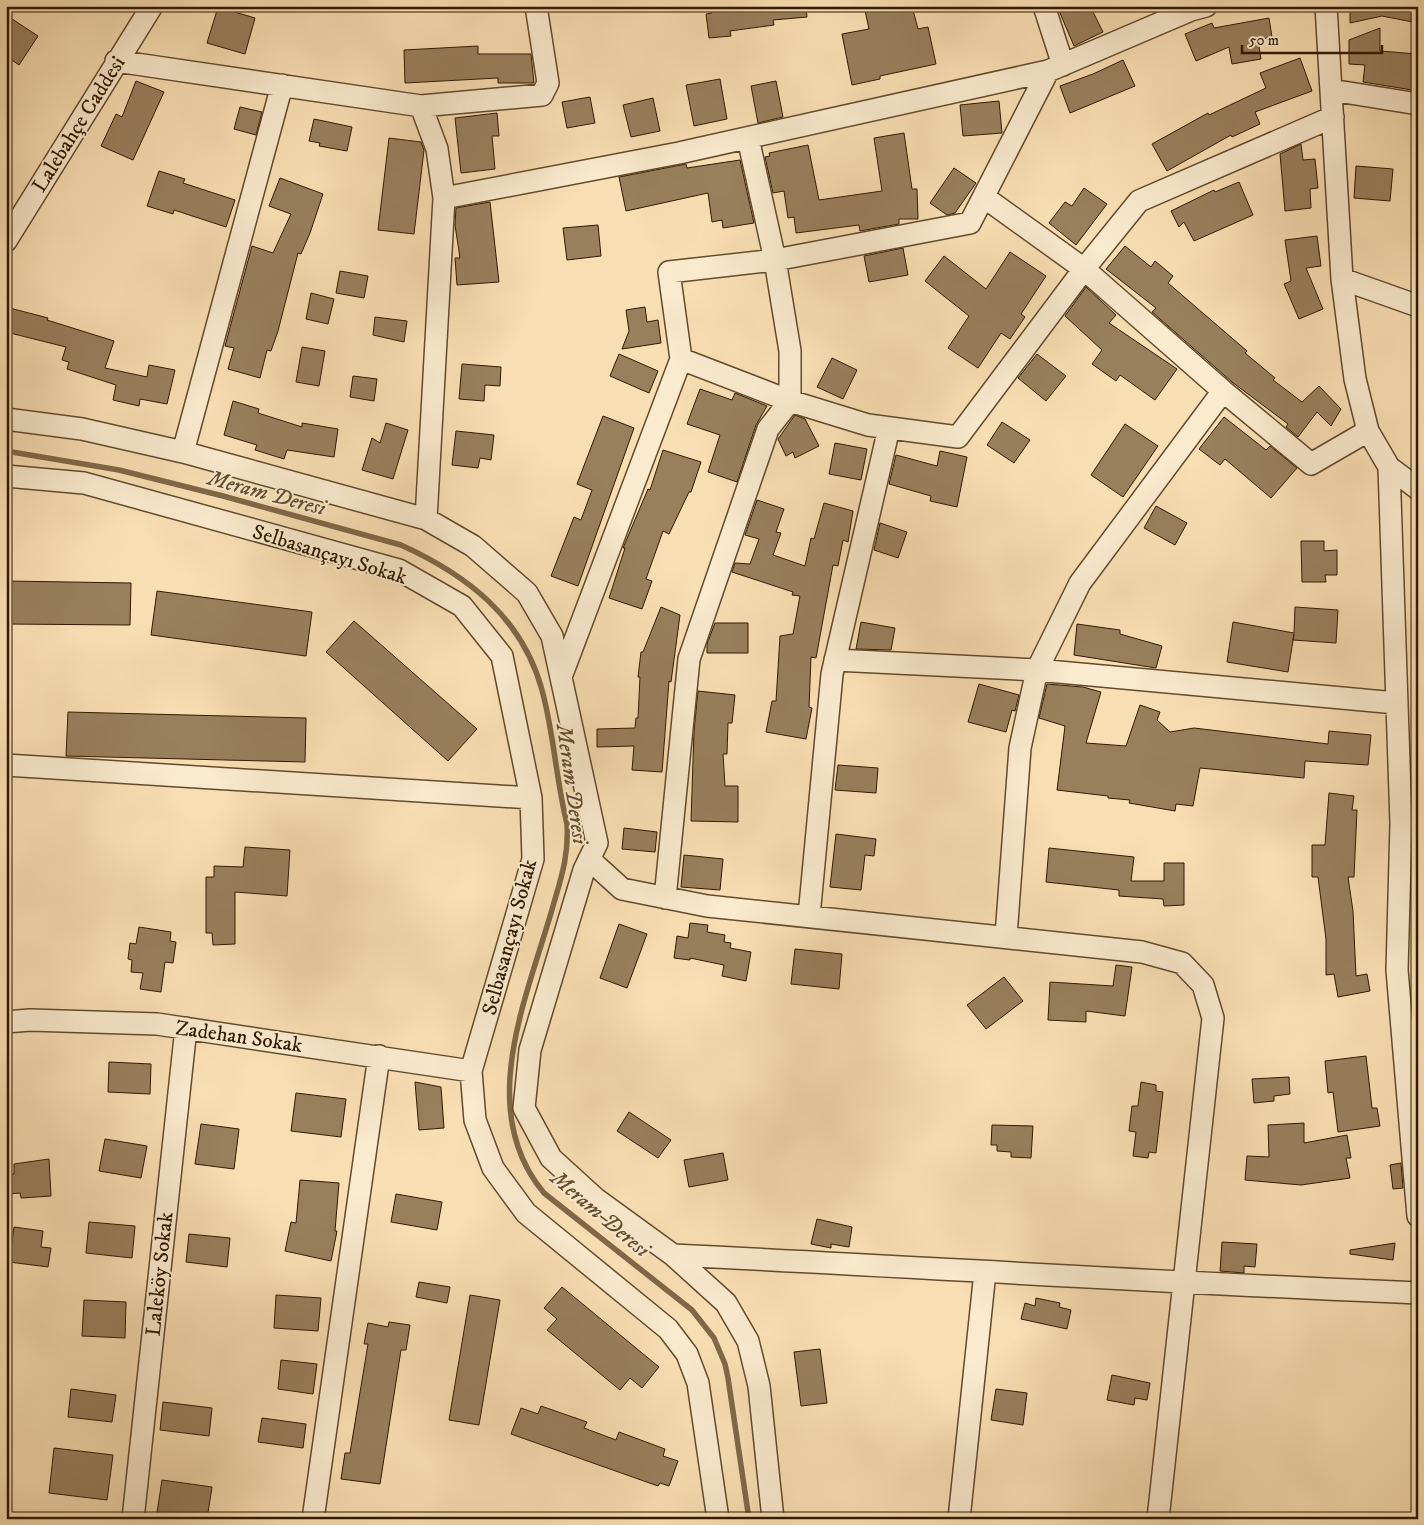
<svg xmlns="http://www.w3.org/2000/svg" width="1424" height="1525" viewBox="0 0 1424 1525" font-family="'IM FELL DW Pica',serif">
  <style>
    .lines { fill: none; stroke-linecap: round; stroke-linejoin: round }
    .stream { stroke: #7f6847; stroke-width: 5.5 }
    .building { fill: #98805d; stroke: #301900 }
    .minor-casing { stroke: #624a2d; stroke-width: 24 }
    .minor { stroke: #faeace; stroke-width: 21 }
    .labels { text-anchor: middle; stroke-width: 4; stroke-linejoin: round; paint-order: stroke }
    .street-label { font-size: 21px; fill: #301900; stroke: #faeace }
    .water-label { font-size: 22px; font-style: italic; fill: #654d2f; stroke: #faeace }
  </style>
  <rect width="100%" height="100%" fill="#f8dfb3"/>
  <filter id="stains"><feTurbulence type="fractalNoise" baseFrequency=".004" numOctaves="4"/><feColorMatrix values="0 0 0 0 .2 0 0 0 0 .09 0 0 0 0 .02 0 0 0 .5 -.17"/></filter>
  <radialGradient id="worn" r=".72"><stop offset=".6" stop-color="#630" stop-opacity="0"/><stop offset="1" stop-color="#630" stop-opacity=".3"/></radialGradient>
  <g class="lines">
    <!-- stream -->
    <path class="stream" d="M6,451l113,19 104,26 178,49c66,30 121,72 141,145 12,44 14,90 25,134 2,34 -7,57 -16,89 -26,89 -75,199 -7,280l148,117 22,28 11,26 3,14 21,141"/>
  </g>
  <!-- building -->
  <path class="building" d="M711,6h95l1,11 -34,3 1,5 -44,6 1,5 -22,2 -3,-24 6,-1z
    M864,6h48l6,23 10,-2 8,37 -56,12v3l-28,6 -10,-51 27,-5z
    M1057,6h33l13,26 -29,14z
    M1350,6l68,2v15l-36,-7 -32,7z
    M218,7l37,11 -10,36 -38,-11z
    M6,15l32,21 -19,29 -13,-9z
    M1269,18l3,19 -14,3 3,19 -29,5 -3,-17 -33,14 -11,-27 27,-11 2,5z
    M1380,28v23l37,3 -5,36 -49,-8 2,-17 -16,-1v-24z
    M478,46v8h53l3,29h-36v-5l-93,5 -1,-33z
    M1300,58l12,33 -57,21 5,12 -28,13 -1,-2 -64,36 -15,-27 56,-31 1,2 57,-27 -6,-15z
    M1123,60l12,26 -65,27 -10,-27 33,-12z
    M720,79l7,40 -33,7 -8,-41z
    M136,81l28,11 -31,68 -32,-14 15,-32 6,3z
    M776,81l7,36 -25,6 -7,-37z
    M590,97l5,26 -28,5 -5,-26z
    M653,98l7,33 -29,6 -8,-32z
    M999,101l3,32 -39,3 -3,-31z
    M240,107l22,5 -6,23 -22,-6z
    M497,113l2,23h-7l3,33 -34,4 -6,-55z
    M314,119l38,8 -5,24 -28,-5 1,-3 -11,-2z
    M904,133l8,56h5l1,30h-19v5l-39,7 -1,-6 -63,8 -2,-16 -6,1 -4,-27 -11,2 -8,-36 5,-1 -1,-3 39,-8 11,55 63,-9 -8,-53z
    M389,138l32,4 3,8 -10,84 -36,-4z
    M1301,144l2,16 12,-1 3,29 -8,1 1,19 -26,3 -5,-57z
    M740,160l14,63 -31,5 -1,-8 -10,2 -4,-29 -82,18 -7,-34 67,-13 1,4z
    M1356,166l37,3 -3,32 -36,-3z
    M954,168l22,15 -21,30 -8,2 -17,-12z
    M159,171l26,8 -2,4 52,17 -9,27 -52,-17 -1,4 -26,-8z
    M280,178l43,16 -13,39 -9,21 -3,-1 -20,78 -7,20 -4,-1 -7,28 -32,-9 6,-21 -9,-2 27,-100 21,7 18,-39 -22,-8z
    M1239,182l14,33 -59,26 -10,-19 -5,5 -8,-16 43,-21 1,2z
    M1084,188l23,16 -31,41 -27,-22 16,-21 7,4z
    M490,202l9,80 -42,3 -2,-27h5l-5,-33 1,-17z
    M598,225l3,31 -34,4 -4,-32z
    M1317,236l4,30 -15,2 17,41 -24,10 -15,-35 7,-3 -6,-41z
    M1125,246l26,21 4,-6 18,15 -5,7 79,68 -2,2 30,25 -2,2 29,22 17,-16 22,23 -10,17 -14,-14 -19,25 -12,-10 2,-3 -56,-42 -80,-70 4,-4 -50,-39z
    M903,248l5,27 -39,7 -5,-26z
    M1010,252l36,24 -25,38 4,3 -15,22 -9,-6 -23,35 -30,-20 21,-32 -44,-35 19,-25 42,33z
    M340,271l28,5 -4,22 -28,-5z
    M1086,287l30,28 -7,8 68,46 -22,31 -35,-25 -4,6 -24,-17 10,-14 -37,-34z
    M311,293l23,6 -6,25 -22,-5z
    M6,307l42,11 -1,2 67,21 -9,27 42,9 2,-12 26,5 -8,34 -27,-5 -1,7 -26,-6 3,-15 -49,-16 2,-7 -7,-2 4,-13 -60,-15z
    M645,307l2,15 11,-2 3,23 -39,6 7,-18 -3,-21z
    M375,317l32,4 -3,21 -31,-7z
    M302,347l23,4 -6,35 -23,-4z
    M619,354l39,17 -9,22 -39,-17z
    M1037,354l29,22 -20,25 -28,-23z
    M832,358l25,12 -14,29 -26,-12z
    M462,364l39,3 -1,19 -15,-1 -1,16 -25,-2z
    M353,376l24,3 -3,22 -24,-4z
    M700,389l32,11 3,-7 32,13 -11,19 -19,57 -29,-10 12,-37 -33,-11z
    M233,401l26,8 -1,4 44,14v-4l36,6 -4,28 -47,-7 -3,9 -29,-9 2,-5 -33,-10z
    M795,415l10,4 14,27 -24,12 -2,-6 -7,4 -8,-17z
    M603,416l31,12 -56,158 -27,-10 23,-59 7,3 11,-30 -15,-6z
    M1224,417l42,33 4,-4 27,22 -26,30 -46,-39 -5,6 -21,-16z
    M1002,422l28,18 -16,23 -27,-18z
    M386,423l22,7 -15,49 -31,-9 10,-32 8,5z
    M1125,424l33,22 -35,51 -32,-22z
    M456,431l38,4 -3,25 -11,-2 -2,10 -26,-3z
    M835,443l32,6 -6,31 -32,-6z
    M663,450l38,12 -10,30h-2l-20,42 -6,-3 -17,48 6,2 -10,28 -33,-11 16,-50h-2l25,-59 2,1z
    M940,451l27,6 -10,50 -27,-6 1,-5 -42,-12 7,-29 41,11z
    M757,500l27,9 -8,23 5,1 -8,22 32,11 6,-28 3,1 10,-36 29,8 -5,31 -5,-2 -5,26 -5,-1 -17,93 -5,-1 -2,50 3,1 -6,31 -40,-7 6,-31h4l4,-65 13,-2 7,-38 -8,-1 1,-3 -61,-20 3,-9 15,1 9,-25 -14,-4z
    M1156,506l31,17 -12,22 -31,-17z
    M880,523l27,9 -9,26 -24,-8z
    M1301,541h23v10l13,-1v25h-12l1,7h-24z
    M6,581l125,2 -1,42 -124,-1z
    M157,591l155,21 -6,44 -155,-21z
    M661,607l19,8 -9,67 -2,-1 -7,91 -30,-2 2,-24 -37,1v-18l38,-1 1,-10h2l2,-41h-2l3,-25h2z
    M1295,607l43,3 -2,33 -43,-3 1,-6 -6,38 -61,-10 6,-40 61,11z
    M354,621l123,108 -29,32 -122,-109z
    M861,622l34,6 -4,22 -35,-1z
    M715,623h33v30h-41v-9z
    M1077,624l43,6v4l42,12 -6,22 -82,-13z
    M979,684l40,11 -4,16 -3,-1 -6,22 -38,-10z
    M1047,684l36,3 18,5 -15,51 40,3 14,-41 20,7 -3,8 13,12 24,-4 134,16 1,-13 42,4 -3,30 -63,-4 -1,17 -104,-10 -7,38 -17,-2 -1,7 -46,-8 1,-3 -22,-2v-2l-51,-6 8,-64 -26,-8z
    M698,691l37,4 -3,28h-4l-1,31h-4l2,32h13v36l-47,-1 3,-90z
    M68,712l238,6 -1,44 -239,-6z
    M838,765l40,3 -2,25 -41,-3z
    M1329,793l25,3 -2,14h5l-3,67h-6l5,34 3,65 11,-2 3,17 -32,6 -4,-23 -8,1v-36l-8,-62h-6v-32h13z
    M624,828l33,4 -2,20 -33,-3z
    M836,834l40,5 -2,17 -9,-1 -4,35 -31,-3z
    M245,847l45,3 -3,46 -52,-4v52l-22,1 -1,-12h-6v-56h8v-11l29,1z
    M1049,848l85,9 -3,24h33v-18h20v42l-20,1 -1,-7 -44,-3v-6l-73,-8z
    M684,855l39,4 -3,31 -39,-3z
    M690,923l18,2 -1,7 18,3 -1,7 7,1 -1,5 21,4 -5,29 -24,-5 2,-11 -34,-7v2l-16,-2 3,-22 11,2z
    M619,924l28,10 -20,54 -27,-10z
    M139,927l32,5 -1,9 6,1 -3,21 -8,-1 -4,30 -21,-3 3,-16 -12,-1 1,-12 -4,-1 2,-16 6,1z
    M795,949l47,5 -3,35 -48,-5z
    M1116,965l16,2 -7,49 -39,-5v11l-38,-2 2,-38 63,4z
    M1004,977l19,24 -37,28 -19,-24z
    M1366,1056l6,52h5l3,18 -42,6 -5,-40 -5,1 -3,-32z
    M109,1062l42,2 -1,30 -42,-2z
    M1289,1077l1,17 -16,2v5l-20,2 -2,-24z
    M415,1082l26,5 3,41 -25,2z
    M1141,1082l15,3v6l7,1 -7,61 -7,-1 -1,6 -15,-2 3,-24 -7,-1 3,-25h6z
    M296,1093l50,6 -5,38 -50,-6z
    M629,1112l42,28 -13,18 -41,-27z
    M1304,1123v20l43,-8 4,23h-5l4,20 -49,7 -56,-5 2,-24 22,1 -1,-32z
    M201,1124l38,5 -5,40 -39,-5z
    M992,1125l41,1 -2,32 -20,-1v-5l-14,-1v-6h-6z
    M105,1139l42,7 -6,32 -42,-7z
    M723,1153l5,27 -39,7 -5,-27z
    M49,1159l2,37 -30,2 -1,-5 -12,1 -1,-19 7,-1v-10z
    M1401,1163l2,25 -10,1 -3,-24z
    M300,1180l39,3 -4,48h2l-6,30 -46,-10 6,-29 5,1z
    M396,1194l46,8 -5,28 -46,-8z
    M817,1219l35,8 -3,20 -18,-3v4l-20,-4z
    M89,1222l46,4 -3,32 -46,-5z
    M14,1227l29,4 -2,16 10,1 -3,19 -39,-5z
    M189,1234l41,4 -3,29 -41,-5z
    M1222,1242l35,2 -2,23 -11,-1v7l-24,-2z
    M1395,1243l-2,17 -43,-6v-4z
    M419,1282l31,5 -3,16 -31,-6z
    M562,1287l97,80 -17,21 -12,-10 -10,12 -73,-60 10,-11 -13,-11z
    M276,1295l45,3 -3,33 -44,-3z
    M470,1295l30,5 -21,125 -30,-5z
    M1036,1298l24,5 -1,4 12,3 -4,19 -46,-10 4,-16 10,3z
    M84,1300l42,2 -1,36 -43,-2z
    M389,1322l21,3 -4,25h-5l-21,134 -39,-5 4,-26h5l18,-109h-4l4,-21 20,4z
    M820,1349l7,54 -26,3 -7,-54z
    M281,1360l36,4 -4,30 -35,-5z
    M1112,1375l38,8 -3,17 -12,-2 -1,7 -27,-5z
    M71,1389l45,6 -4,27 -44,-5z
    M996,1389l31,4 -4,32 -32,-5z
    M163,1402l49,6 -3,28 -49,-6z
    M541,1406l46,16 -3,6 32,12 3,-8 46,17 -2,7 15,5 -9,25 -9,-3 -2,3 -147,-52 10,-26 17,6z
    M262,1418l44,6 -3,24 -45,-6z
    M54,1448l59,7 -6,45 -58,-7z
    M162,1480l50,7 -5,32h-51z"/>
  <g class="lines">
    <defs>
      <path id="minor" d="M1044,6l19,59
        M1326,6l16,273 13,100 13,52 21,36 29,22
        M116,61l305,45 16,43 7,49 -18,321
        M1331,90l87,14
        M421,106l121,-11 6,-12 -12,-77
        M984,197l100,72 139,122 88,73 57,-33
        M444,198l235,-45 369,-82 143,-61 15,-4
        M6,241l146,-235
        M1342,279l76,27
        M681,359l109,42 78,24 90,12 126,-168 55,-68 194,-84
        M6,419l76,10 101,23 243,67 47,27 54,47 25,43 45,207 -13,27 -54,180 -6,58 27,50 45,41 77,56 53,48 22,38 11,45 14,133
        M183,452l99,-367
        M1389,467l12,356 -4,147 21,246
        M6,476l78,7 315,87 63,36 40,50 29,142 2,61 -62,212 4,49 18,48 33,45 142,116 19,25 11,29 20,136
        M835,660l202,10 359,33
        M561,677l120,-318 -12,-87 106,-12 195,-37 78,-152
        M6,765l525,33
        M589,859l33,30 85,17 435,46 40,11 21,22 10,33 -55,501
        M665,898l24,-239 79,-230 22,-28v-50l-15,-91 -27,-122
        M809,916l23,-242 57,-246
        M1006,936l14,-188 17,-78 43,-87 143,-192
        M6,1022l24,-2 127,4 314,47
        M673,1255c248,12 496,28 745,38
        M133,1519l53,-491
        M313,1519l66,-463
        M959,1519l26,-247"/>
    </defs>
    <!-- minor casing -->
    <use href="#minor" class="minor-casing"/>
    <!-- minor -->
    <use href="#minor" class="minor"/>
  </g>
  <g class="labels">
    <!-- street labels -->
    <g class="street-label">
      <text transform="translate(78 124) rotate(-58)" y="7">Lalebahçe Caddesi</text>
      <text transform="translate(330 554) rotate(17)" y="7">Selbasançayı Sokak</text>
      <text transform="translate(509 937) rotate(-75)" y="7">Selbasançayı Sokak</text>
      <text transform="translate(239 1036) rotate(8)" y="7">Zadehan Sokak</text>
      <text transform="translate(159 1274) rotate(-84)" y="7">Laleköy Sokak</text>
    </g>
    <!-- water labels -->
    <g class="water-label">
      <text transform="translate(267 492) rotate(15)" y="8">Meram Deresi</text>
      <text transform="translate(573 784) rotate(82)" y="8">Meram Deresi</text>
      <text transform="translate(601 1213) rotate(40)" y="8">Meram Deresi</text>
    </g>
  </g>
  <!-- margin -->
  <rect width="1424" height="1525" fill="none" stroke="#f8dfb3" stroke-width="25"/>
  <rect x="8" y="8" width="1409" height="1510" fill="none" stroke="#301900" stroke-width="2.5"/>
  <rect x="12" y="12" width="1399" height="1500" fill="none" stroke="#301900"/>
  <!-- scale -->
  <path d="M1242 45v8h140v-8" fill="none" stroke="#301900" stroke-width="2.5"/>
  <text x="1249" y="45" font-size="15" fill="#301900" stroke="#faeace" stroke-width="4" paint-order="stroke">50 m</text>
  <rect width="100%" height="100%" filter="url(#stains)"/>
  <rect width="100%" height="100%" fill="url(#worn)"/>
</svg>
